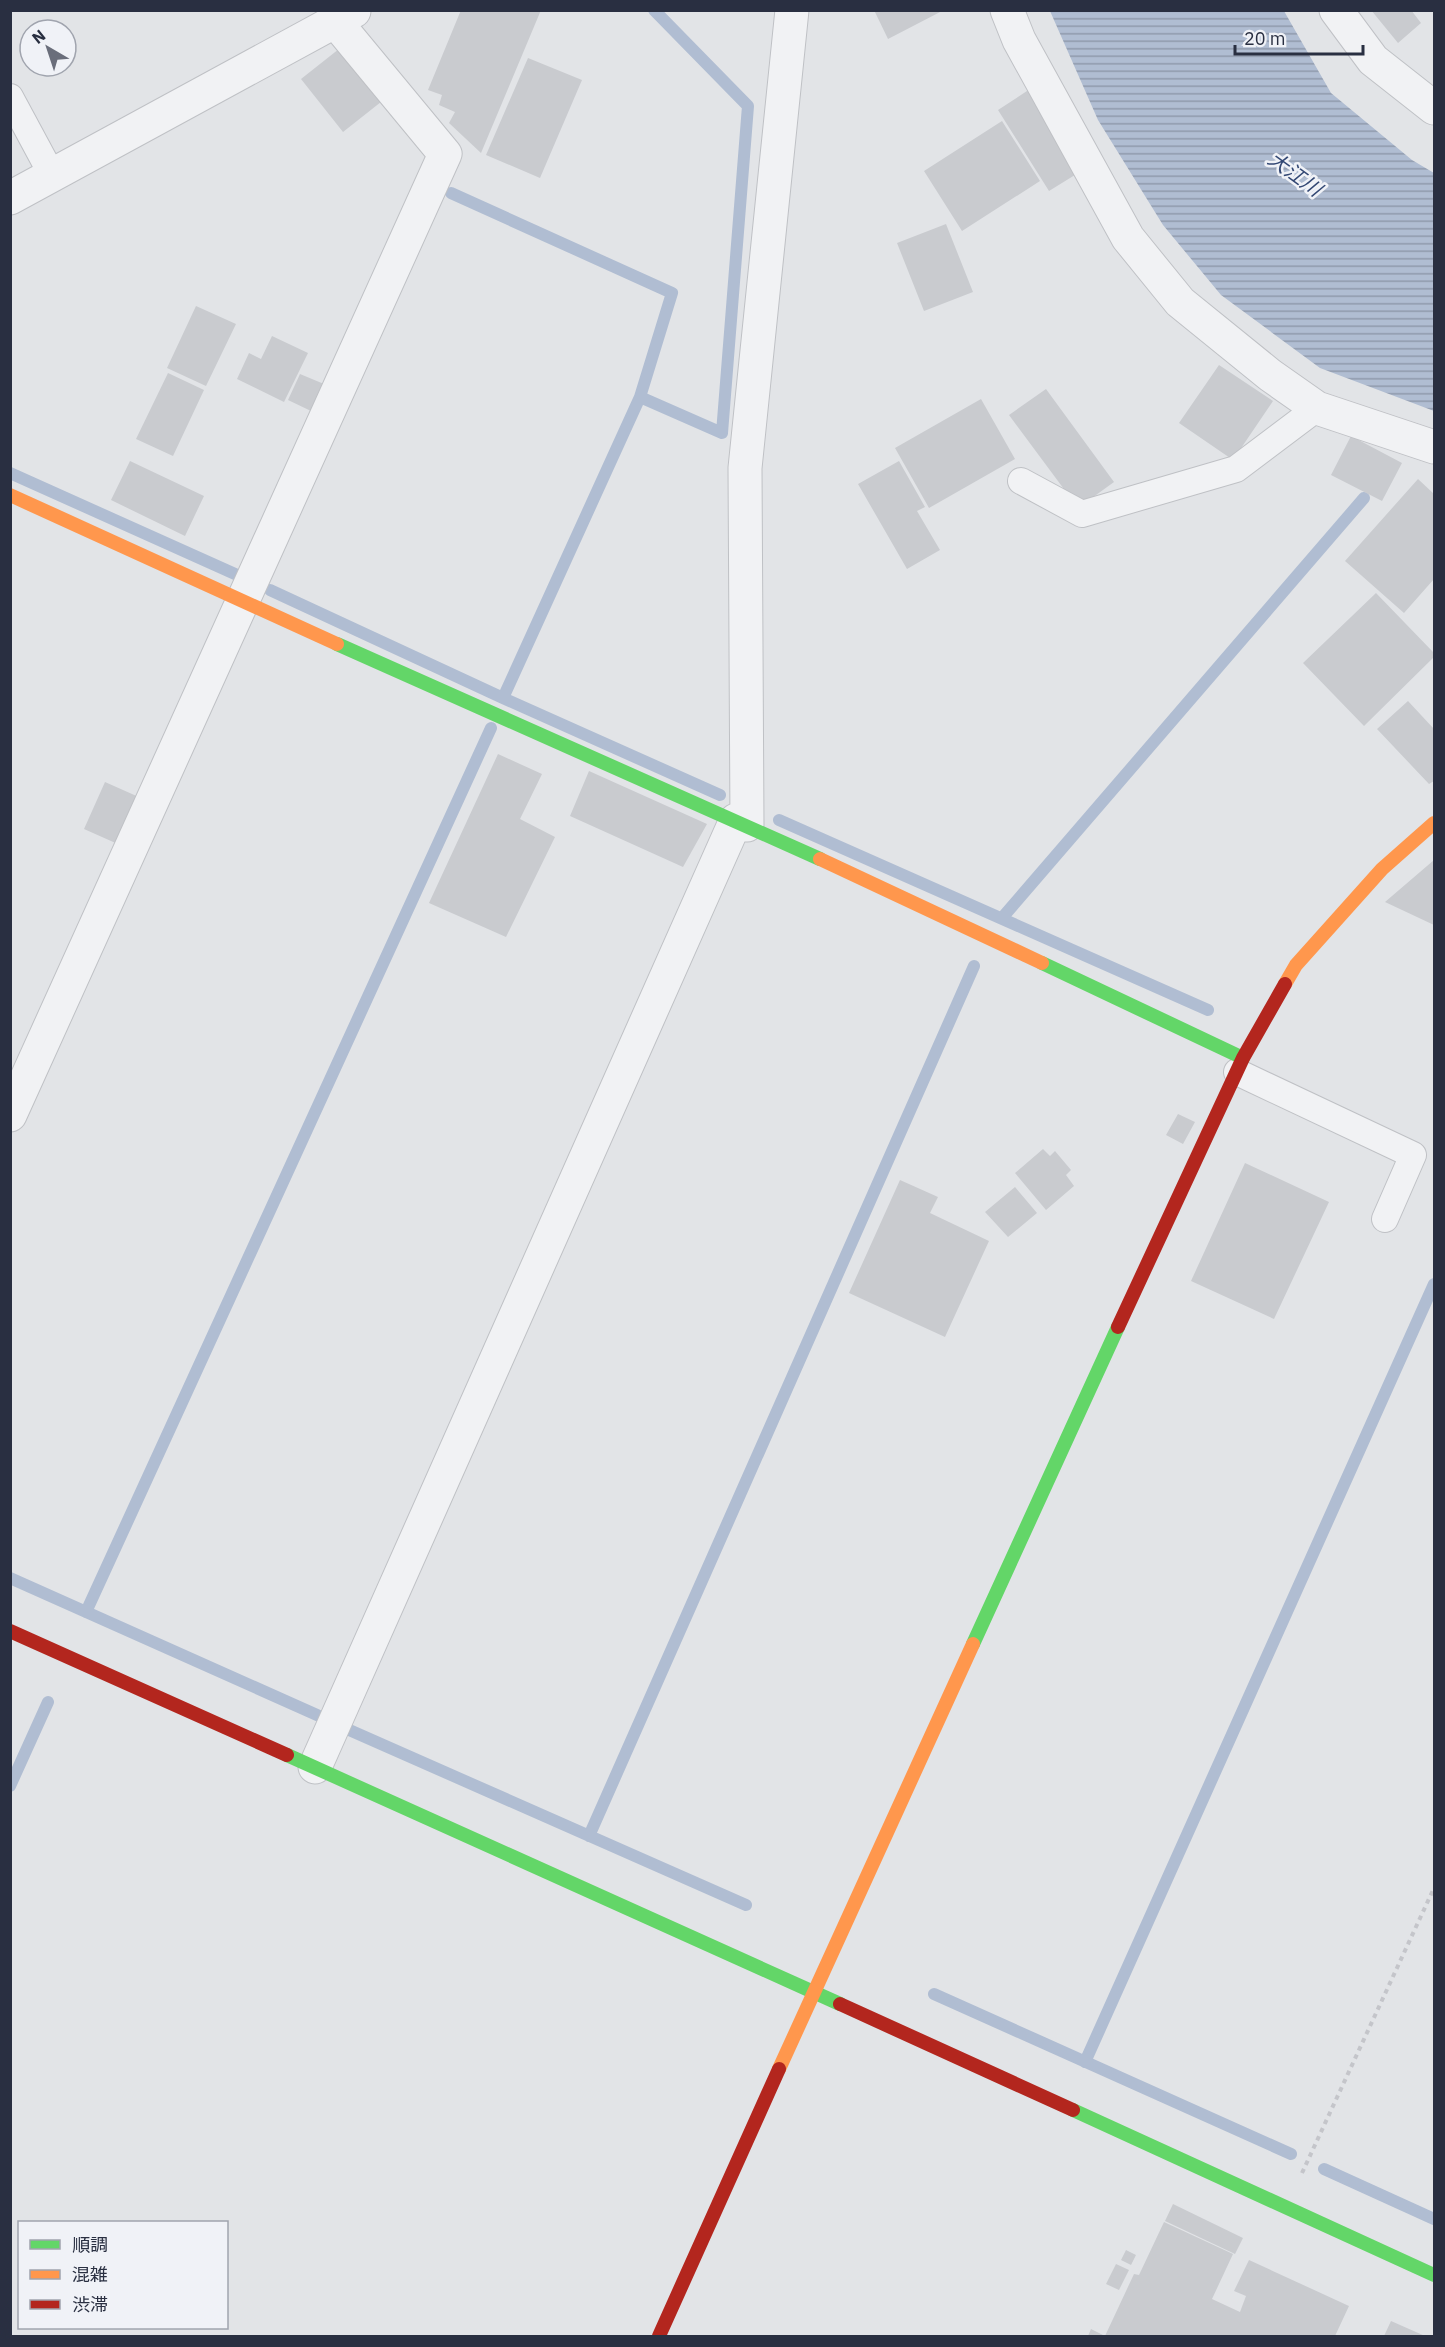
<svg xmlns="http://www.w3.org/2000/svg" width="1445" height="2347" viewBox="0 0 1445 2347" font-family="'IBM Plex Sans','Noto Sans JP',sans-serif">
  <style>
    .water { fill: url(#water-rules) }
    .lines { fill: none; stroke-linecap: round; stroke-linejoin: round }
    .stream { stroke: #b0bdd2; stroke-width: 12 }
    .building { fill: #c9cbcf }
    .lane-casing { stroke: #bfc1c5; stroke-width: 28 }
    .street-casing { stroke: #bfc1c5; stroke-width: 35 }
    .path { stroke: #c4c5ca; stroke-width: 4; stroke-dasharray: 4.5 4.5; stroke-linecap: butt }
    .lane { stroke: #f1f2f4; stroke-width: 26 }
    .street { stroke: #f1f2f4; stroke-width: 33 }
    .fast { stroke: #63d668; stroke-width: 14 }
    .slow { stroke: #ff974d; stroke-width: 14 }
    .jam { stroke: #b3261e; stroke-width: 14 }
    .labels { text-anchor: middle; stroke-width: 5; stroke-linejoin: round; paint-order: stroke }
    .water-label { font-size: 20px; font-style: italic; fill: #334874; stroke: #f0f2f7 }
  </style>
  <defs>
    <pattern id="water-rules" width="6" height="5" patternUnits="userSpaceOnUse" patternTransform="scale(1.5)"><rect width="6" height="5" fill="#b0bdd2"/><path d="M0 2.5h6" fill="none" stroke="#8f9aac"/></pattern>
  </defs>
  <rect width="100%" height="100%" fill="#e2e4e7"/>
  <!-- water -->
  <path class="water" d="M1050,11h234l47,82 81,67 22,13v238l-114,-43 -99,-73 -58,-70 -65,-105z"/>
  <g class="lines">
    <!-- stream -->
    <path class="stream" d="M451,193l221,100 -32,104 -137,301
      M640,397l82,36 26,-327 -94,-96
      M10,473l225,101
      M270,590l233,108 217,97
      M779,820l429,190
      M1002,918l362,-420
      M10,1578l307,137
      M86,1612l405,-884
      M347,1729l399,176
      M10,1786l38,-84
      M589,1836l385,-870
      M934,1994l357,160
      M1085,2062l349,-778
      M1324,2169l110,50"/>
  </g>
  <!-- building -->
  <path class="building" d="M461,10h80l-60,143 -32,-30 6,-11 -16,-7 3,-10 -14,-5z
    M874,10h70l-56,29z
    M1371,10h40l10,13 -23,20z
    M344,45l42,53 -43,34 -42,-53z
    M528,58l54,22 -42,98 -54,-23z
    M1030,89l53,81 -34,21 -51,-81z
    M1002,121l38,60 -78,50 -38,-60z
    M946,224l27,68 -49,19 -27,-68z
    M196,306l40,18 -30,62 -39,-18z
    M272,336l36,17 -24,49 -47,-23 12,-26 12,6z
    M1219,365l54,36 -40,59 -54,-37z
    M168,373l36,17 -31,66 -37,-17z
    M300,374l24,10 -13,27 -23,-11z
    M1046,389l68,93 -36,26 -69,-93z
    M981,399l34,60 -86,49 -34,-60z
    M1351,436l51,27 -20,38 -51,-26z
    M130,461l74,35 -19,40 -74,-36z
    M899,461l26,46 -8,4 23,39 -33,19 -49,-85z
    M1418,479l16,15v85l-30,34 -59,-52z
    M1376,593l58,60v4l-70,69 -61,-63z
    M1408,701l26,28v52l-5,3 -52,-55z
    M498,754l44,20 -22,45 35,18 -49,100 -77,-34z
    M589,771l118,53 -24,43 -113,-51z
    M105,782l36,16 -21,47 -36,-16z
    M1434,860v65l-49,-23z
    M1178,1114l17,8 -12,22 -17,-9z
    M1043,1149l7,7 5,-5 16,19 -5,5 8,11 -28,24 -31,-37z
    M1245,1163l84,39 -55,117 -83,-38z
    M900,1180l38,17 -8,16 59,28 -44,96 -96,-44z
    M1015,1187l22,26 -29,24 -23,-25z
    M1173,2204l70,34 -8,16 -70,-33z
    M1164,2222l69,32 -21,45 28,13 6,-16 -12,-5 15,-31 100,46 -14,30h-247l3,-7 14,7 29,-62 5,1z
    M1126,2250l10,5 -5,10 -10,-5z
    M1116,2264l13,6 -10,20 -13,-6z
    M1391,2321l34,15h-41z"/>
  <g class="lines">
    <defs>
      <path id="lane" d="M10,97l42,78
        M1021,481l61,33 154,-45 81,-61
        M1237,1072l176,83 -28,64"/>
      <path id="street" d="M1007,10l12,30 109,198 52,64 90,73 47,33 117,39
        M1336,10l37,50 61,48
        M10,198l344,-187
        M747,825l-2,-357 47,-458
        M10,1115l435,-961 -110,-133
        M315,1767l421,-947"/>
    </defs>
    <!-- lane casing -->
    <use href="#lane" class="lane-casing"/>
    <!-- street casing -->
    <use href="#street" class="street-casing"/>
    <!-- path -->
    <path class="path" d="M1302,2173l132,-285"/>
    <!-- lane -->
    <use href="#lane" class="lane"/>
    <!-- street -->
    <use href="#street" class="street"/>
    <!-- fast -->
    <path class="fast" d="M337,644l483,215
      M1042,963l201,95
      M973,1644l145,-317
      M287,1755l553,249
      M1073,2110l361,165"/>
    <!-- slow -->
    <path class="slow" d="M10,495l327,149
      M820,859l222,104
      M1285,984l11,-19 86,-96 52,-46
      M779,2069l194,-425"/>
    <!-- jam -->
    <path class="jam" d="M1118,1327l125,-269 42,-74
      M10,1631l277,124
      M840,2004l233,106
      M659,2336l120,-267"/>
  </g>
  <g class="labels">
    <!-- water labels -->
    <g class="water-label">
      <text transform="translate(1295 174) rotate(36)" y="7">大江川</text>
    </g>
  </g>
  <!-- border -->
  <rect width="1445" height="2347" fill="none" stroke="#292f41" stroke-width="24"/>
  <!-- legend -->
  <rect x="18" y="2221" width="210" height="108" fill="#f0f2f7" stroke="#a0a4ae" stroke-width="1.5"/>
  <rect x="30" y="2240" width="30" height="9" fill="#63d668" stroke="#a0a4ae" stroke-width="1.5"/>
  <text x="72" y="2251" font-size="18" fill="#292f41">順調</text>
  <rect x="30" y="2270" width="30" height="9" fill="#ff974d" stroke="#a0a4ae" stroke-width="1.5"/>
  <text x="72" y="2281" font-size="18" fill="#292f41">混雑</text>
  <rect x="30" y="2300" width="30" height="9" fill="#b3261e" stroke="#a0a4ae" stroke-width="1.5"/>
  <text x="72" y="2311" font-size="18" fill="#292f41">渋滞</text>
  <!-- north arrow -->
  <g transform="translate(48 48) rotate(321)"><circle r="28" fill="#f0f2f7" stroke="#a0a4ae" stroke-width="1.5"/>
  <path d="M0-4.5L10 22L0 15L-10 22Z" fill="#6a6e7b"/>
  <text y="-9" font-size="16" font-weight="bold" text-anchor="middle" fill="#292f41">N</text>
  </g>
  <!-- scale -->
  <path d="M1235 45v9h128v-9" fill="none" stroke="#292f41" stroke-width="3"/>
  <text x="1244" y="45" font-size="18" fill="#292f41" stroke="#f0f2f7" stroke-width="4.5" paint-order="stroke">20 m</text>
</svg>
